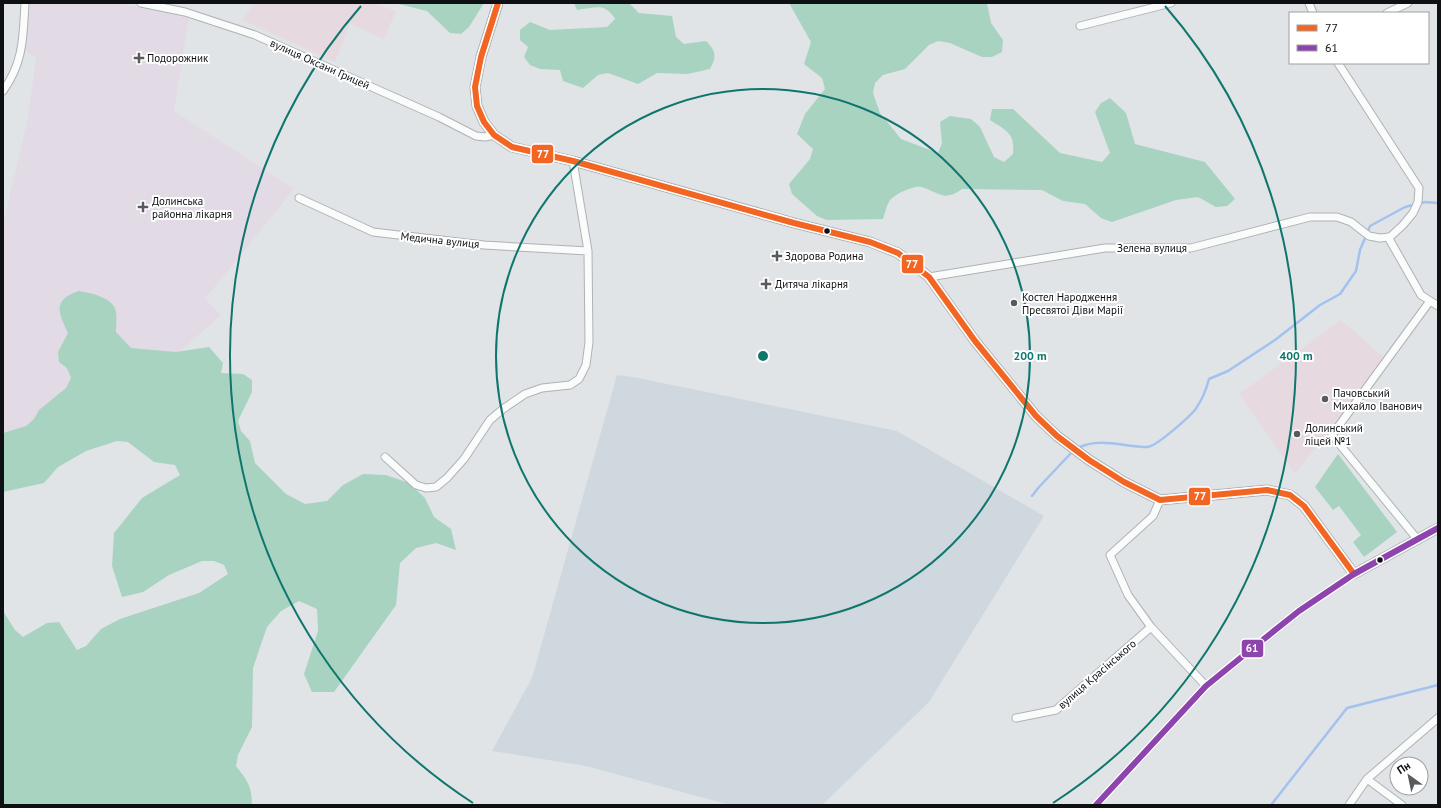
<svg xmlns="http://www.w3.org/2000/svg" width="1441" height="808" viewBox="0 0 1441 808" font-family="'PT Sans',sans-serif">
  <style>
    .built { fill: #cfd8df }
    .education { fill: #e6dae0 }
    .medical { fill: #e2dbe6 }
    .green { fill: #a8d3c1 }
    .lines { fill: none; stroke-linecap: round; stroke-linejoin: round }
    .stream { stroke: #a3c2ef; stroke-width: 2.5 }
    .minor-casing { stroke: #afb2b4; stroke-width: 9 }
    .tertiary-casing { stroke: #afb2b4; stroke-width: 11 }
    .minor { stroke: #fafbfb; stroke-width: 7 }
    .tertiary { stroke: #fafbfb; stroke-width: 9 }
    .bus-1-casing { stroke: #fff; stroke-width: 9 }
    .bus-2-casing { stroke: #fff; stroke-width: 9 }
    .bus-1 { stroke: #f26522; stroke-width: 6 }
    .bus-2 { stroke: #8e44ad; stroke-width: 6 }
    .ring { fill: none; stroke: #0f766e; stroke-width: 2 }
    .poi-dot { fill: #585a5d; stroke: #fff; stroke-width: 1.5 }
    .bus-dot { fill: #0e1013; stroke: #fff; stroke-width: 1.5 }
    .labels { text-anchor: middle; stroke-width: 4; stroke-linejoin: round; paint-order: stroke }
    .poi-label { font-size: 11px; fill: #0e1013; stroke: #fff; text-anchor: start }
    .street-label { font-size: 11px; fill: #0e1013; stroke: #fff }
    .centre { fill: #0f766e; stroke: #fff; stroke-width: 2 }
    .ring-label { font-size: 12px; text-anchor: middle; font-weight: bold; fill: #0f766e; stroke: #fff; stroke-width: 4; stroke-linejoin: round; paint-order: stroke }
    .line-badge { stroke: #fff; stroke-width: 1.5 }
    .badge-label { font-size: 11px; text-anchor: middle; font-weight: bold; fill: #fff }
  </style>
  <rect width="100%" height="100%" fill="#e0e4e7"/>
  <!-- built -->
  <path class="built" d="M617,375l16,2 264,54 147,85 -115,186 -107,103h-92l-144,-39 -94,-15 40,-73z"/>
  <!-- education -->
  <path class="education" d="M254,3h120l22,8 -12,28 -34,-15 -15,38 -93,-42z
    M1341,320l45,39 -91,115 -56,-80z"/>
  <!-- medical -->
  <path class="medical" d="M31,3h88l70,15 -15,93 120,78 -89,110 16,16 -46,41 -137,70 -35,6v-207l25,-108 8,-60 -13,-8z"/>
  <!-- green -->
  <path class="green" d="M395,3h89l-15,24 -8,7 -11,-1 -23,-22z
    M574,3h55l10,10 33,3 4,21 8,7 22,-3c10,10 11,15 4,28l-22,5 -31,-1 -19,11 -30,-11 -10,2 -15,13 -20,-7 -3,-11 -20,-1 -10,-4 -6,-8 4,-10 -8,-7v-10l10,-8 20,8 57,-3 8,-8c-10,-17 -20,-11 -38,-9z
    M789,3h198l4,20 12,17 -1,12 -10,5h-10l-32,-14 -12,-2 -9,4 -24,24 -22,6 -8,8 -2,10 7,20 21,26 37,14 4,-10 -2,-21 10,-6 21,3 9,8 14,30 10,5 9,-8c2,-21 -6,-23 -23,-34l2,-11h21l47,44 42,9 8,-9 -15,-41 6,-9 9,-5 16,15 9,31 70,18 30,37 -8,7 -11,1 -18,-10 -22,3 -64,22 -11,-4 -16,-14 -22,-3 -21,-11 -80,-1c-18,13 -22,4 -40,-2 -8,-2 -25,6 -31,12 -4,4 -6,14 -8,20l-56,1 -10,-4 -25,-22 -3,-10 21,-25 3,-10 -16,-15 8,-20 20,-25 -3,-11 -18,-14 7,-22z
    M79,291c11,2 35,6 37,21 1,6 0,13 0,20l15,16 45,4 33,-5 14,16 -2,10 22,1 9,6v12l-14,29 3,10 9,10 5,22 31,31 19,10 22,-3 16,-16 20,-11 23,1 23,8 16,15 9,19 17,12 5,21 -20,-7 -20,5 -16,15 -4,42 -62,87h-22l-8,-18 14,-43 -1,-22 -18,-8 -18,10 -14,16 -14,41 -1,59 -14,28 -2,11c11,14 16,20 16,39h-249v-194l12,19 8,7 24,-14 12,-1 18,28 9,-4 15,-17 19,-10 79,-26 29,-19 -4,-9 -10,-4h-12l-33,14 -26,17 -21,5 -10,-31 2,-33 28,-35 38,-23 -5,-10 -21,-3 -26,-20 -11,-1 -31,10 -28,16 -14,16 -41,9v-59l23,-7 8,-7 5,-9 27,-22 5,-10 -4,-10 -8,-6 -1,-10 10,-19c-10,-21 -16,-33 11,-42z
    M1338,454l59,78 -33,25 -11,-15 8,-7 -22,-29 -6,4 -18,-23z"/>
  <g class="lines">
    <!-- stream -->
    <path class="stream" d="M1078,448c21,-11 47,-1 69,-1 9,0 42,-30 48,-37 7,-10 11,-19 14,-31l19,-8 47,-31 45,-35 20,-11 16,-23 4,-21 10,-24 35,-19 20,-5 13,1
      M1032,496l7,-9 34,-36
      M1271,805l76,-97 91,-23"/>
    <defs>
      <path id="minor" d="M141,3l44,9 70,23 184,82 37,19 9,1 9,-2
        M1309,3l4,10
        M1387,13l21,-10
        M1080,26l91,-23
        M3,91c21,-29 20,-55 22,-88
        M299,198l74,34 111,13 104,6
        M1388,237l33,58 17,11
        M929,277l176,-29h86l119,-31h27l14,5 18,14 11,2 10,-1 13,-12 10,-12 5,-11 1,-14 -81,-125
        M385,457l31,28 10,3 10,-1 11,-9 17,-19 26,-39 13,-11 22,-15 17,-6 28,-3 9,-6 7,-14 3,-23 -1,-91 -15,-90
        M1160,500l-7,16 -43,39 18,40 23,32 55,59
        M1418,540l-86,-105 98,-134
        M1016,718l40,-8 95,-83
        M1367,779l35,26
        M1096,805l110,-119 93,-75 55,-37
        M1349,805l18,-26 71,-61"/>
      <path id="tertiary" d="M498,3l-17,54 -6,30 2,19 7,16 10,13 18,12 61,14 221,62 76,19 28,11 31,24 46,64 61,75 21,20 32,24 35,22 36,18 107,-10 23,5 14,11 50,68 84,-46"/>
    </defs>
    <!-- minor casing -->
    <use href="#minor" class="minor-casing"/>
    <!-- tertiary casing -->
    <use href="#tertiary" class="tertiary-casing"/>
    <!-- minor -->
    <use href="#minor" class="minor"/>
    <!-- tertiary -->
    <use href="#tertiary" class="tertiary"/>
    <defs>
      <path id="bus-1" d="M498,3l-17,54 -6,30 2,19 7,16 10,13 18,12 61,14 221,62 76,19 28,11 31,24 46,64 61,75 21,20 32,24 35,22 36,18 107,-10 23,5 14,11 50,68"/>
      <path id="bus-2" d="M1096,805l110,-119 48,-39 45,-36 55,-37 84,-46"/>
    </defs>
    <!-- bus-1 casing -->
    <use href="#bus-1" class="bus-1-casing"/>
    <!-- bus-2 casing -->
    <use href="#bus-2" class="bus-2-casing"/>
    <!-- bus-1 -->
    <use href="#bus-1" class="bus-1"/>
    <!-- bus-2 -->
    <use href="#bus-2" class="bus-2"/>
  </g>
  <!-- distance rings -->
  <g class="ring">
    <circle cx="763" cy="356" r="267"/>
    <path d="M473 803A533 533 0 0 1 361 6M1165 6A533 533 0 0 1 1053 803"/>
  </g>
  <!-- markers -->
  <g class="poi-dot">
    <path d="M137 52h4v4h4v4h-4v4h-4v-4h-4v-4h4z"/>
    <path d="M141 201h4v4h4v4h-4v4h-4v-4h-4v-4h4z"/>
    <path d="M775 250h4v4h4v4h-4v4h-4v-4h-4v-4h4z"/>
    <path d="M764 278h4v4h4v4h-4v4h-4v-4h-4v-4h4z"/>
    <circle cx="1014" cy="303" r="4"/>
    <circle cx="1325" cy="399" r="4"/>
    <circle cx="1297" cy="434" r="4"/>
  </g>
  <g class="bus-dot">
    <circle cx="827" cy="231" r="3.5"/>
    <circle cx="1380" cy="560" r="3.5"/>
  </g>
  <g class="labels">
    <!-- poi labels -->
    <g class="poi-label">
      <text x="147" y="62">Подорожник</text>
      <text x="152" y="205">Долинська<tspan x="152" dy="13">районна лікарня</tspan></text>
      <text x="785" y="260">Здорова Родина</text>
      <text x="775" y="288">Дитяча лікарня</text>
      <text x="1022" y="301">Костел Народження<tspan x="1022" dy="13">Пресвятої Діви Марії</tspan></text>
      <text x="1333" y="397">Пачовський<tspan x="1333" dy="13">Михайло Іванович</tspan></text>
      <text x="1305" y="432">Долинський<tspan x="1305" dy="13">ліцей №1</tspan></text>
    </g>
    <!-- street labels -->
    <g class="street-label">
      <text transform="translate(320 64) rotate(24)" y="4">вулиця Оксани Грицей</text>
      <text transform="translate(440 240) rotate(6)" y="4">Медична вулиця</text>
      <text x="1152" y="252">Зелена вулиця</text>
      <text transform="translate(1097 674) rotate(-41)" y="4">вулиця Красінського</text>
    </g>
  </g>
  <circle cx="763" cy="356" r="6" class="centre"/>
  <g class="ring-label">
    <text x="1030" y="360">200 m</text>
    <text x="1296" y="360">400 m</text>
  </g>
  <g class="line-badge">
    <rect x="531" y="144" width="23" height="20" rx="4" fill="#f26522"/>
    <rect x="901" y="254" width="23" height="20" rx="4" fill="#f26522"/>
    <rect x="1188" y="487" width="23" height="19" rx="4" fill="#f26522"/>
    <rect x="1241" y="639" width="23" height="19" rx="4" fill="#8e44ad"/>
  </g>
  <g class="badge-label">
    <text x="543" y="158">77</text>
    <text x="912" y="268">77</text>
    <text x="1200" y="500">77</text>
    <text x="1252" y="652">61</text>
  </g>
  <!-- border -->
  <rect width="1441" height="808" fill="none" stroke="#0e1013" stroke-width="8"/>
  <!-- legend -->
  <rect x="1289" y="12" width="140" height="52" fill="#ffffff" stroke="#9f9fa1"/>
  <rect x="1297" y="25" width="20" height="6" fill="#f26522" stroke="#9f9fa1"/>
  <text x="1325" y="32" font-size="12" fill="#0e1013">77</text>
  <rect x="1297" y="45" width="20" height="6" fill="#8e44ad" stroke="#9f9fa1"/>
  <text x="1325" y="52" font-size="12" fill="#0e1013">61</text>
  <!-- north arrow -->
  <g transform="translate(1409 776) rotate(327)"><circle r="19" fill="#ffffff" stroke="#9f9fa1"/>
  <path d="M0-3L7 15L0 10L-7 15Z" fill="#585a5d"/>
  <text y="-6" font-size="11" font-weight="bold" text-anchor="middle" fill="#0e1013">Пн</text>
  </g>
</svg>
